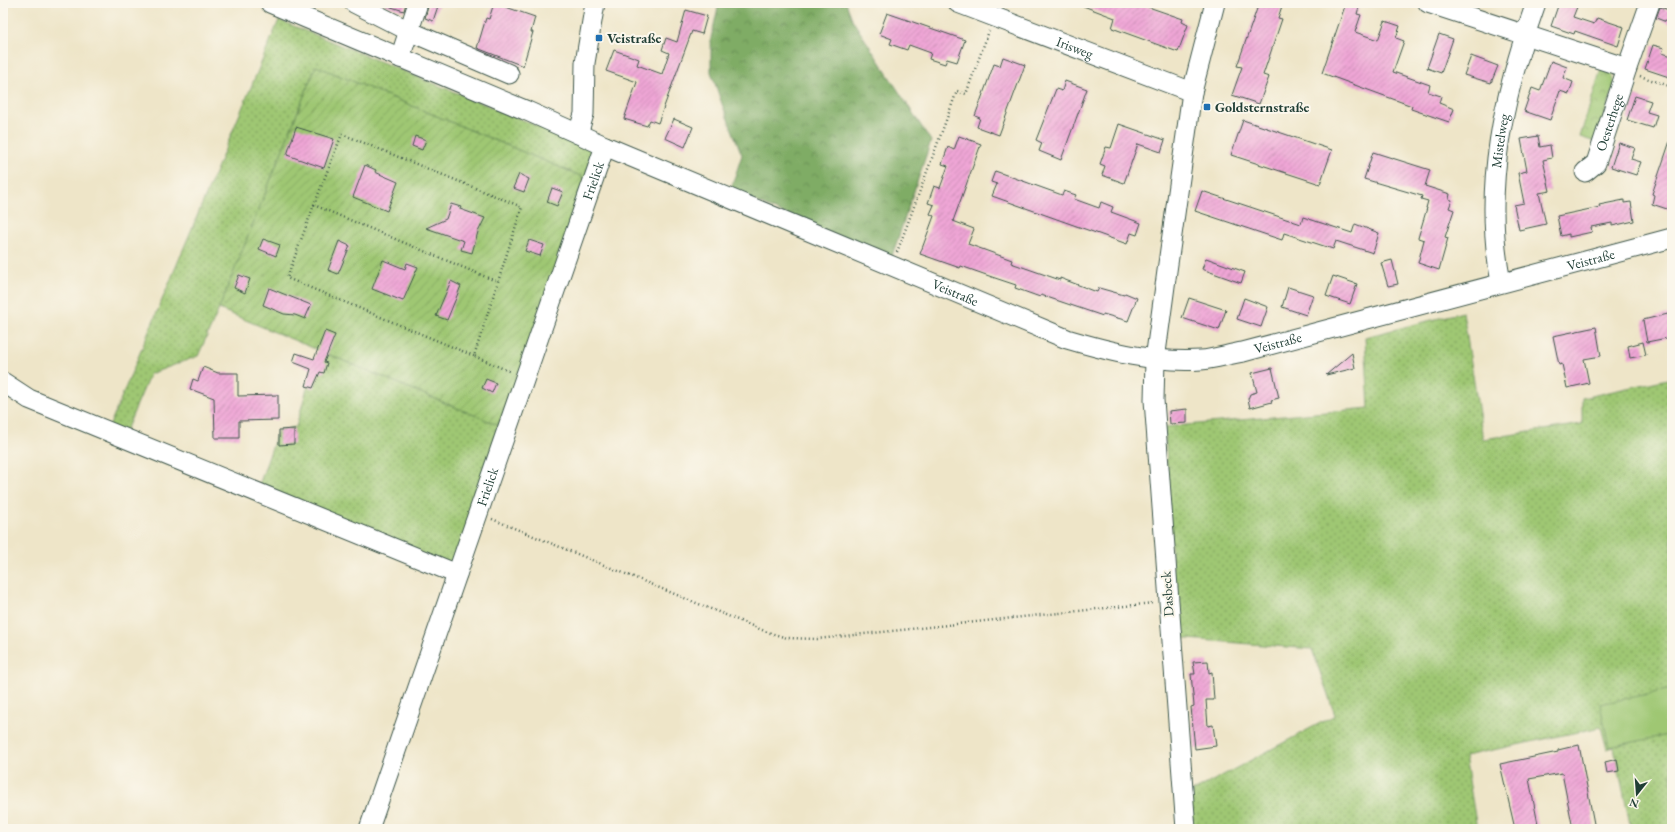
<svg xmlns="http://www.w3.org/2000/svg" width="1675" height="832" viewBox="0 0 1675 832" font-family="'EB Garamond',serif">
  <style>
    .grass { fill: url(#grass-dots); stroke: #5f8254 }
    .forest { fill: url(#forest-crowns); stroke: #4f744c }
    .park { fill: url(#park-crowns); stroke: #5f8254 }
    .garden { fill: url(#garden-furrows); stroke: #5f8254 }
    .pitch { fill: #9fc773; stroke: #5f8254 }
    .building { fill: url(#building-hatch) }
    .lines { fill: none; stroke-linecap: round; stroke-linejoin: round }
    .minor-casing { stroke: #3e564a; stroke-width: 21 }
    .path { stroke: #3e564a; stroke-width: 2.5; stroke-dasharray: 1 3; stroke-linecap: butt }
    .minor { stroke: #fff; stroke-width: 19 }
    .poi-dot { fill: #1f6fb2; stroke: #fbf7ec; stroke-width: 1.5 }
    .labels { text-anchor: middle; stroke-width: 4; stroke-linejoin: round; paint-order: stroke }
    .poi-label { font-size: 14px; font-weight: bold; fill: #1f3d34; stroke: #fbf7ec; text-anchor: start }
    .street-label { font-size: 14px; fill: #1f3d34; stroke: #fbf7ec }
  </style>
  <defs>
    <pattern id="grass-dots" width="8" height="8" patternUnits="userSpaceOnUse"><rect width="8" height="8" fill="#9fc773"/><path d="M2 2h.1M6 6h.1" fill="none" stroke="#81a35f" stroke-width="1.8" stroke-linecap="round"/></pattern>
    <pattern id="forest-crowns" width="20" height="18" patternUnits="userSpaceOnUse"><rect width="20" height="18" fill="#7fac65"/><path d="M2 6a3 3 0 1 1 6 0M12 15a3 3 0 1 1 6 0" fill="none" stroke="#678d54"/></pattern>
    <pattern id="park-crowns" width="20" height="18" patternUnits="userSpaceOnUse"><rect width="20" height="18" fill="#9fc773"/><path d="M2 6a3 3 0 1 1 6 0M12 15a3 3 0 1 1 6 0" fill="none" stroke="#81a35f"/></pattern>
    <pattern id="garden-furrows" width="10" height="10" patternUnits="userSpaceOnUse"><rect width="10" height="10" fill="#9fc773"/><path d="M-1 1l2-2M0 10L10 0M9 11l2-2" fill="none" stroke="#81a35f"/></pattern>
    <pattern id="building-hatch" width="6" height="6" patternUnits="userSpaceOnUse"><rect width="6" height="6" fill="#efa6d6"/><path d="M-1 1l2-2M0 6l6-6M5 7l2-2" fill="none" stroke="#c188ae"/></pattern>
  </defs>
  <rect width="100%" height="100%" fill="#fbf7ec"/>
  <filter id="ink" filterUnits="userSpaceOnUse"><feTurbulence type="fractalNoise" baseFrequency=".025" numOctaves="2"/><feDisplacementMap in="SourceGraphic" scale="8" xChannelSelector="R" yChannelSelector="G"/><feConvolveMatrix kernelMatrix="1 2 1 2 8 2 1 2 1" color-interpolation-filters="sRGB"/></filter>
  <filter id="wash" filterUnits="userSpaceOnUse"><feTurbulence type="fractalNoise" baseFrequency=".012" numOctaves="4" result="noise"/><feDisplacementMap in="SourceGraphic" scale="16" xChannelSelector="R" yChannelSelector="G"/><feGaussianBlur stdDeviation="0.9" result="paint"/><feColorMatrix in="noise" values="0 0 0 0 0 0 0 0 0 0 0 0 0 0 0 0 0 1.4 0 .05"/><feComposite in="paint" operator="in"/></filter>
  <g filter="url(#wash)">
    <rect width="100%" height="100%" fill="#eee5c8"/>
    <!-- grass -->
    <path class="grass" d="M279,20l317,130 -8,29 -272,-113 -97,243 -21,47 -48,18 -25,59 -16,-6z
      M1463,312l20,127 99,-15v-26l90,-20v451h-41l-17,-82 -7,2 -6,-22 -136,29 12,73h-286l-3,-35 147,-79 -23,-66 -136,-11 -11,-211 204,-19 -4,-71z
      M318,350l185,77 -48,141 -197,-80 20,-58 18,-3z"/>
    <!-- forest -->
    <path class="forest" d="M719,3h127l7,18 78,120 -40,118 -161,-68 12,-36 -20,-51 -11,-32v-34z"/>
    <!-- park -->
    <path class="park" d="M1601,69l10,2 4,14 -20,57 -15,-5z"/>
    <!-- garden -->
    <path class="garden" d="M316,66l272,113 -85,248 -284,-118z"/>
    <!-- pitch -->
    <path class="pitch" d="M1672,689v45l-63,13 -9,-43z"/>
    <g id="blocks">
      <!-- building -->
      <path class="building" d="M385,3h21l-2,8 -19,-6z
        M429,3h10l-6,18 -8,-3z
        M494,3l41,14 -4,15h2l-10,34 -46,-18 9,-30 3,1z
        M1078,3h59l46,16 -1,3 6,3 -10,27 -66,-24 3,-10 -37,-14z
        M1259,3h24l-5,15 4,1 -19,56 6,2 -10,27 -27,-9 10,-28 -5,-1z
        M1346,3l13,4 -2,7 4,1 -6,17 23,8 7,-19 15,5 -4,12 8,3 -11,31 37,13 -2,7 13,4 -2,7 15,6 -5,13 -38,-13 1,-3 -90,-33z
        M1559,3h8l10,4 -4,10 21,7 3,-6 27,9 -6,19 -43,-15 -1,3 -23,-8z
        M1660,7l12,4v13l-16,-6z
        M686,10l21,6 -5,18 -10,-3 -34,92 -8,-3 -3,6 -23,-7 13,-37 -31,-11 8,-21 25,9 -2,6 25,9 7,-21 -7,-3 4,-12 11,4z
        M887,13l78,27 -8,22 -10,-3 -2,5 -16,-5 2,-6 -22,-8 -2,5 -17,-6 2,-5 -13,-5z
        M1439,34l14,5 -12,34 -14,-5z
        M1653,45l11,3 -2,5 10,3v22l-27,-9z
        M1471,56l27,10 -7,17 -27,-8z
        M1003,57l22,8 -26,70 -22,-8 3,-9 -5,-2 19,-52 6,2z
        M1551,61l16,6 -4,11 10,4 -4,12 -9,-3 -10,29 -26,-9 8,-23 8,3z
        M1065,81l22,8 -26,71 -22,-9 3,-8 -6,-3 20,-51 6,2z
        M1635,96l16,5 -4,11 10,3 -4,13 -26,-8z
        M674,119l19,8 -8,20 -20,-9z
        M1243,120l89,30 -12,34 -89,-29z
        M1119,124l46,16 -4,12 -23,-8 -14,39 -22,-8 3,-9 -5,-2 6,-17 5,1z
        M296,127l38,12 -10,29 -37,-13z
        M415,136l11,4 -4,10 -10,-4z
        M959,136l22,8 -28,77 21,8 -6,15 44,16 -1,3 49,17v-2l37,14 2,-4 25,7 1,-2 12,5 -9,23 -25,-7v2l-62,-21 -1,2 -25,-9 1,-3 -24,-8 -31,-11 -1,2 -40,-14 14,-38 -4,-2 4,-9 -6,-2 6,-17 6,2 8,-22 -6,-2 6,-17 6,3z
        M1538,136l2,11 10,-2 2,13 -9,2 7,31 -11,2 7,31 -27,6 -5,-25 10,-2 -6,-30 9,-2 -6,-32z
        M1670,141h2v63l-2,6 -18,-6 2,-9 -2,-1z
        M1619,143l16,5 -4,11 10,3 -5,13 -25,-8z
        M1373,152l57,18 -5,16 25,8 -1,5 3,1 -3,8 5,2 -9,27 3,1 -9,32 -21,-7 6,-23 -6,-2 9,-30h-1l2,-7 -7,-2 1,-3 -58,-17z
        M365,165l11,5 -1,2 23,10 -11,29 -34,-14z
        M995,171l67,24 2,-4 12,4 -2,4 25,9 2,-6 12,5 -2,5 30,11 -4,12 -6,-2 -4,11 -135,-48 5,-12 -6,-2z
        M519,174l10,5 -5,13 -11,-4z
        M552,188l11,4 -6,14 -10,-4z
        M1202,191l99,33 2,-7 49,16 3,-9 24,9 -6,20 -37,-12 -3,8 -49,-16 -2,7 -87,-29z
        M1624,200v3l7,-1 3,19 -22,5v-3l-21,4 1,5 -23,5v-3l-8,2 -4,-20 43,-9 -1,-2z
        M451,204l10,3 -1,2 25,9 -7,14 -6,21 -11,-3 3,-9 -38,-13 20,-9z
        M263,239l17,6 -4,11 -17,-7z
        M529,240l15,5 -4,11 -15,-5z
        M339,241l11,5 -12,28 -10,-4z
        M1206,258l39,14 -4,11 -39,-14z
        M383,260l22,9 2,-6 11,4 -15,34 -31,-12z
        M1392,260l6,24 -10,2 -7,-23z
        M239,275l11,4 -5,14 -11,-5z
        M1333,276l24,8 -7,20 -24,-8z
        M451,281l10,5 -14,34 -11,-4z
        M1288,287l25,8 -7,20 -24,-8z
        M269,288l42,17 -6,14 -10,-4 -11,-1 -21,-9z
        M1189,298l37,12 -7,20 -37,-12z
        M1244,298l24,9 -7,20 -24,-8z
        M1672,313v24l-25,5 -4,-22z
        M1596,327l5,29 -17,3 5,24 -22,5 -5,-24 -3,1 -6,-29z
        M325,331l10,4 -11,27 3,1 -3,10 -4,-1 -7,16 -7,-2 5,-17 -18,-7 3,-9 18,6z
        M1643,342l3,13 -16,3 -2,-12z
        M1352,353l3,15 -29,7z
        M203,367l15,6h20v23l40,-1v25l-39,1v17h-24l-1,-40 -24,-9 3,-10 5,2z
        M1272,368l7,30 -8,2 1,2 -22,6 -2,-9 2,-5 7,-2 -5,-19z
        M486,379l10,4 -4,10 -10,-5z
        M1187,409v14l-17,1 -1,-13z
        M294,429v15l-15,1v-15z
        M1208,661l1,12 3,-1 2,28h-8l2,26 5,-1 3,21 -21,3 -4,-42 3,-1 -3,-32h4l-2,-12z
        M1579,745l16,84h-22l-11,-56 -33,6 10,50h-24l-15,-65 58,-12v-2z
        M1617,759l2,12 -12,2 -2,-11z"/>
    </g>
  </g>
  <g filter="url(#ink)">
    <use href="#blocks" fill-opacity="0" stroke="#3e564a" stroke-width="1"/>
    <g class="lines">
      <defs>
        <g id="minor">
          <path id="s1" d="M270,3l255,107 80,36 462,193c44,13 87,24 134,21 14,-1 28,-6 42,-8l429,-114"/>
          <path d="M354,3l55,28 100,43"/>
          <path id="s2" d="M958,3l234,89"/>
          <path d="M1428,3l199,65 23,-65"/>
          <path d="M400,58l18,-55"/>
          <path d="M578,134l6,-20 1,-51 10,-60"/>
          <path id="s3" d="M1585,172l11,-9 31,-95"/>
          <path id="s4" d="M1501,282c-19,-95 3,-189 35,-279"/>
          <path d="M3,382l26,17 428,175"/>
          <path id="s5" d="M369,829l236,-683"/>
          <path d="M1186,829l-32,-429 1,-40 12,-89 25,-179 23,-89"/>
        </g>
      </defs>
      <!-- minor casing -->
      <use href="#minor" class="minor-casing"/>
      <!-- path -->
      <path class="path" d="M1640,76l32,11
        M314,205l28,-71 180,73 -48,149 37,16
        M897,252l60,-161 9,3 23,-63
        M474,356l-187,-78 27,-73 184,77
        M492,519l275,113 20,6 30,1 336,-36"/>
      <!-- minor -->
      <use href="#minor" class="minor"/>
    </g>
  </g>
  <!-- markers -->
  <g class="poi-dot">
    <rect x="595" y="34" width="8" height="8" rx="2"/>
    <rect x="1203" y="103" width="8" height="8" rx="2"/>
  </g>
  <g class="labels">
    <!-- poi labels -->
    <g class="poi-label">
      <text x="607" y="43">Veistraße</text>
      <text x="1215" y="112">Goldsternstraße</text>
    </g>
    <!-- street labels -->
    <g class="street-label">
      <text dy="5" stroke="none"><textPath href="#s2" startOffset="125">Irisweg</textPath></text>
      <text dy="5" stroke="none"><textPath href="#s3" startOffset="57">Oesterhege</textPath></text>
      <text dy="5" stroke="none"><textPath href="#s4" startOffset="142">Mistelweg</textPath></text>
      <text dy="5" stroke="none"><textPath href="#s5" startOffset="686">Frielick</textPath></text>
      <text dy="5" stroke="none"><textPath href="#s1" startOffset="1404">Veistraße</textPath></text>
      <text dy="5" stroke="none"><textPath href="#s1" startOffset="744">Veistraße</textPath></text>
      <text dy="5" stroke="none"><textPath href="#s1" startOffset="1080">Veistraße</textPath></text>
      <text dy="5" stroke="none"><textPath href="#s5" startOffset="362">Frielick</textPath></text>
      <text transform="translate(1167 594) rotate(-94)" y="5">Dasbeck</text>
    </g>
  </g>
  <!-- margin -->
  <rect width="1675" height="832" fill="none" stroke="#fbf7ec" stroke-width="16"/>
  <!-- north arrow -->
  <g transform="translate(1637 794) rotate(197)" stroke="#fbf7ec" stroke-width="3" paint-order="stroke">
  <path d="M0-3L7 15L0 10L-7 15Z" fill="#1f3d34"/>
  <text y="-6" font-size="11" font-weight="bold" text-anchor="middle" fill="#1f3d34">N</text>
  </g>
</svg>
